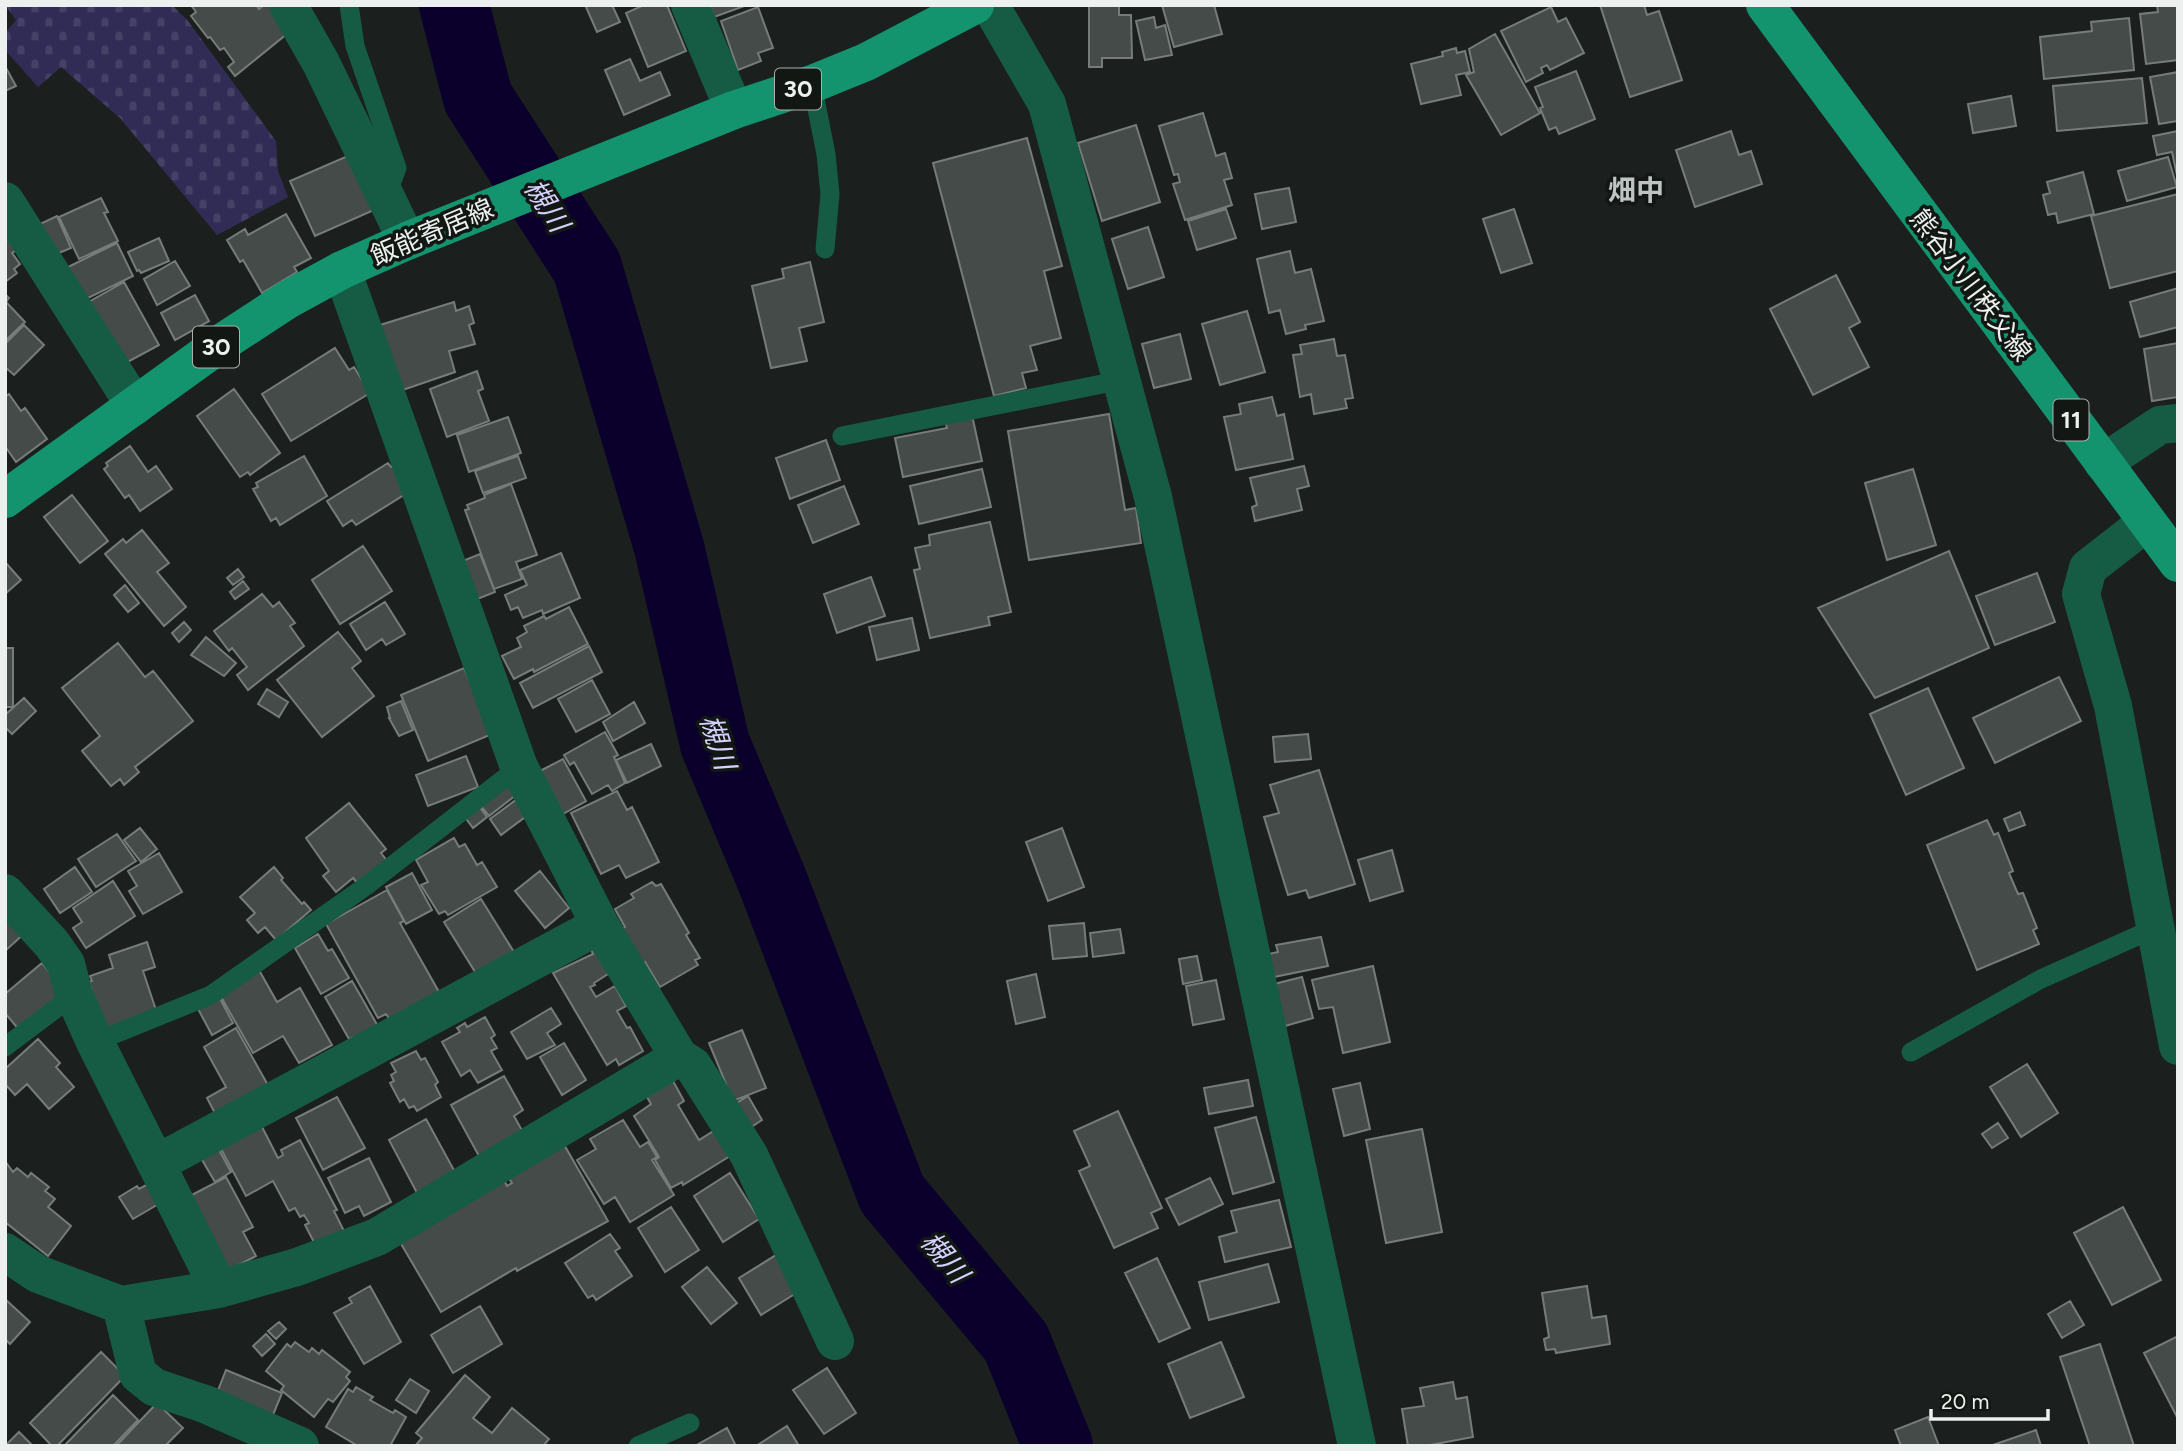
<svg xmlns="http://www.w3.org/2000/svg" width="2183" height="1451" viewBox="0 0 2183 1451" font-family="Figtree,'Noto Sans JP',sans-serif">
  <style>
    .cemetery { fill: url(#cemetery-stones) }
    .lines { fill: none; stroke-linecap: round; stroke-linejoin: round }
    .river { stroke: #0b002c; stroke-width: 70 }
    .building { fill: #454b48; stroke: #757c79; stroke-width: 2 }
    .service { stroke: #165c45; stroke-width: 19 }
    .minor { stroke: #165c45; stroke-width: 38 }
    .primary { stroke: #14946e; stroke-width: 38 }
    .labels { text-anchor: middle; stroke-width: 7; stroke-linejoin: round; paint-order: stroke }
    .shield { fill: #121714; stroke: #abafad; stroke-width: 2 }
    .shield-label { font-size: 24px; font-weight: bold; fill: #ecf0ee }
    .street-label { font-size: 26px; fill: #ecf0ee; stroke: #121714 }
    .neighbourhood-label { font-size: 28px; font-weight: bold; fill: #bdc4c1; stroke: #121714 }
    .water-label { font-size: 28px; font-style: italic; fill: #d3d1fb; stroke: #121714 }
  </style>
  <defs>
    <pattern id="cemetery-stones" width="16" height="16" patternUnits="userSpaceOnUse" patternTransform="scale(1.75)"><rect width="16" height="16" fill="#312c56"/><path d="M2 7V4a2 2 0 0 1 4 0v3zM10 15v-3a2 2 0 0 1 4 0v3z" fill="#454166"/></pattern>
  </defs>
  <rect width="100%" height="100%" fill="#1b201e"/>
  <!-- cemetery -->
  <path class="cemetery" d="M5,5h167l16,16 88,120 2,30 10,26 -71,38 -97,-117 -59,-51 -23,20 -33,-37v-17l11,-13z"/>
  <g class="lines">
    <!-- river -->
    <path class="river" d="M454,5l24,93 109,169 82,280 46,197 57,136 120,314 124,148 42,104"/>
  </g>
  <!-- building -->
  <path class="building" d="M191,5h65l3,4 5,-4h13l16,24 -58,47 -7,-9 6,-5 -10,-14 -4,2 -10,-13 -2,1 -17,-22 5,-4z
    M591,5h21l8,17 -23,10 -11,-25z
    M644,5h23l19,46 -38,16 -22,-54z
    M710,5h37l-33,12z
    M1089,5h30v10h12l1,43h-30v9h-13z
    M1162,5h52l8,29 -48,13z
    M1600,5h44l3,10 12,-4 23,69 -52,17z
    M2157,5h21v55l-32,4 -6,-50 18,-2z
    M758,7l15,41 -15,5 3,8 -23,9 -17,-49z
    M1551,7l7,15 8,-4 18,35 -34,17 -3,-5 -6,3 2,5 -17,9 -25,-51z
    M1154,17l2,11 9,-3 7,30 -27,5 -9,-39z
    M2129,18l5,52 -90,9 -4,-42 52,-6 -1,-9z
    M1495,34l45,79 -39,22 -35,-60 8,-3 -5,-23z
    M1456,48l1,5 8,-2 5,21 -14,3 5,20 -40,9 -10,-40 32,-8 -1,-4z
    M630,59l10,22 20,-9 10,23 -46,20 -19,-45z
    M5,66l11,20 -11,5z
    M1576,71l19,48 -36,15 -3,-7 -7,3 -9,-22 3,-1 -8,-20z
    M2178,72v49l-19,3 -9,-47z
    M2142,78l5,45 -90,8 -4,-45z
    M2011,96l5,30 -43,7 -5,-29z
    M1203,113l13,43 9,-3 7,25 -8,2 8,25 -47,15 -12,-36 7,-2 -2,-8 -4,1 -15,-49z
    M1136,125l24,77 -58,19 -24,-78z
    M1731,131l8,24 12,-4 11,33 -67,23 -19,-57z
    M2178,131v49l-6,-28 -15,3 -4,-19z
    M1027,138l35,128 -18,5 17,67 -31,8 7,24 -15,3 4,15 -32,8 -61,-233z
    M350,155l24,55 -59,26 -25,-55z
    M2168,157l9,30 -50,14 -9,-30z
    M2083,172l11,42 -36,9 -2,-10 -8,2 -5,-20 7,-2 -3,-11z
    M1289,188l7,34 -34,7 -7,-35z
    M2178,194v77l-68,17 -19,-72z
    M101,198l7,14 -4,1 14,28 -39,18 -20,-42z
    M1226,209l10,29 -39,12 -9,-29z
    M1514,209l18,54 -31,10 -18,-54z
    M286,214l25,44 -17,9 3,5 -35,21 -19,-33 -3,2 -13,-22 18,-11 3,6z
    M57,216l14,32 -17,7 -14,-31z
    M1148,227l16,50 -36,12 -16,-50z
    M5,236l11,14 -4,3 8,11 -6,5 3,4 -12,9z
    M159,238l10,23 -28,12 -2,-3 -2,1 -9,-19z
    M117,243l16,33 -49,24 -16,-33z
    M1290,251l5,22 16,-4 13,52 -19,4 1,4 -20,5 -6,-24 -11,3 -12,-54z
    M175,261l15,25 -33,19 -13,-26z
    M810,262l14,60 -25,6 8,33 -36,7 -19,-82 32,-8 -2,-9z
    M1836,275l24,47 -11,6 20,39 -56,28 -43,-86z
    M124,282l35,63 -35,19 -39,-60z
    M2178,288v39l-38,10 -10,-35z
    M5,294l4,4 -3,4 19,20 -20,19z
    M195,295l14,26 -34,19 -14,-27z
    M454,302l2,9 13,-5 5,17 -5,2 6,19 -26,7 6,21 -58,20 -17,-67z
    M1247,311l18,61 -45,13 -18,-61z
    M24,325l20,20 -30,30 -9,-8v-23z
    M1180,334l11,45 -37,9 -12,-44z
    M1334,339l3,17 8,-1 8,43 -8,1 2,9 -33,6 -3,-20 -11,3 -7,-42 9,-1 -2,-9z
    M2178,343v54l-26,4 -8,-52z
    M335,348l14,22 5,-3 16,26 -79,48 -29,-47z
    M477,371l6,18 -5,2 11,30 -42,16 -17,-48z
    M234,389l46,64 -30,22 -2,-3 -8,5 -43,-61z
    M9,394l12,17 4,-3 22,31 -31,23 -11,-16v-49z
    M1272,397l5,19 7,-2 9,45 -57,11 -12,-53 17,-3 -2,-10z
    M1109,414l16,96 11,-2 5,35 -112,17 -21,-129z
    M972,415l10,46 -79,16 -8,-39 52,-10 -2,-8z
    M508,417l13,36 -52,19 -12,-37z
    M826,440l14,40 -50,19 -14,-41z
    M130,446l18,26 8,-6 16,23 -32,22 -11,-16 -4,3 -21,-29 4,-3 -2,-3z
    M304,456l23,40 -47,29 -4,-7 -5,3 -18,-32 5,-2 -2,-4z
    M518,456l8,22 -43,15 -8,-22z
    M388,463l3,4 4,-2 12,28 -51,32 -4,-5 -9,6 -16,-25z
    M1304,466l5,20 -12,3 5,21 -47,11 -3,-14 5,-2 -7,-27z
    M982,469l9,38 -72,17 -9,-38z
    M1913,469l23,76 -49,15 -22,-77z
    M511,484l26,71 -21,7 6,17 -28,10 -29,-79 4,-1 -2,-4 18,-7 -1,-3z
    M844,486l15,38 -46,19 -15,-38z
    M72,495l36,46 -28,22 -36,-46z
    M990,522l21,90 -23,5 2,8 -60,13 -16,-68 6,-1 -5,-21 15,-3 -1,-10z
    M142,530l27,33 -12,9 29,35 -22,19 -59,-72 18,-15 3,4z
    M363,546l29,45 -52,33 -28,-44z
    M1949,551l40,97 -114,50 -57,-90z
    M561,553l19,45 -37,16 -1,-4 -19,8 -5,-11 -7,3 -6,-15 22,-10 -7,-15z
    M480,554l15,38 -20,8 -15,-38z
    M5,562l16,18 -16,14z
    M238,569l6,8 -11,8 -6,-7z
    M2037,573l18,49 -60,23 -19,-49z
    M871,577l14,39 -48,17 -13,-39z
    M243,581l6,8 -14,10 -5,-7z
    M125,585l14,18 -11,9 -14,-17z
    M262,594l11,13 6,-5 16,21 -5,3 14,20 -56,44 -11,-15 10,-8 -15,-19 -3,3 -15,-20z
    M385,602l20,32 -19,11 -4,-6 -16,11 -16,-26z
    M569,607l19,37 -54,28 -1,-3 -19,10 -12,-23 19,-9 -4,-9 10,-6 -3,-6 20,-10 2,3z
    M912,618l7,32 -42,10 -8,-33z
    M184,622l7,8 -12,12 -7,-9z
    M338,632l23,29 -9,7 22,28 -52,41 -45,-57z
    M206,637l30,26 -12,13 -33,-21z
    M118,643l27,34 8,-6 40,50 -58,46 4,5 -15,13 -4,-6 -9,7 -29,-35 18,-15 -38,-48z
    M589,646l13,26 -69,36 -13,-25z
    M5,648h8v59h-8z
    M464,668l28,66 -64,27 -27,-66z
    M2059,677l22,44 -86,42 -22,-45z
    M592,680l18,34 -34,18 -18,-33z
    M1928,688l36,80 -58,27 -36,-81z
    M267,689l21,13 -9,15 -21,-13z
    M24,698l12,13 -24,23 -7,-7v-12z
    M401,701l12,29 -14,6 -10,-18h1l-3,-11z
    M634,702l11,21 -32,18 -10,-19z
    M605,732l13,23 -4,2 11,26 -13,8 -4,-6 -16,9 -18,-32 -4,3 -6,-10z
    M1308,734l3,25 -36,3 -2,-25z
    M651,744l10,22 -34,17 -11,-23z
    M466,756l12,31 -50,19 -12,-31z
    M563,759l23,42 -23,13 -23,-43z
    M1319,770l36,114 -46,14 -3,-8 -18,5 -24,-78 15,-4 -9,-28z
    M512,781l8,11 -31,24 -9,-11z
    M617,791l10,19 5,-3 27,55 -33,16 -7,-13 -18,9 -30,-61z
    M517,799l11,16 -27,20 -11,-16z
    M349,803l37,46 -5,4 7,9 -29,23 -6,-7 -17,14 -13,-16 6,-5 -23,-33z
    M478,805l9,12 -14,11 -9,-12z
    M2020,812l5,13 -16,6 -5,-12z
    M1987,820l7,15 4,-2 15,38 -4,2 9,21 5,-1 14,35 -4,2 6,14 -62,26 -50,-125z
    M140,828l17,21 -16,13 -17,-22z
    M1062,828l22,59 -36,14 -22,-59z
    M117,834l19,27 -40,26 -18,-28z
    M454,838l5,9 6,-3 12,21 5,-3 15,25 -49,28 -3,-4 -6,3 -18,-29 7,-3 -12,-22z
    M1392,850l11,41 -33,10 -12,-41z
    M159,853l23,39 -39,22 -14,-23 8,-5 -9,-15z
    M75,867l17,25 -32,21 -16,-24z
    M274,867l9,11 -2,2 21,24 2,-2 7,8 -35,30 -11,-13 -7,6 -11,-13 8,-7 -15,-16z
    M540,871l29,37 -24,20 -30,-37z
    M412,873l20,37 -26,14 -20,-37z
    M113,881l22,35 -49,32 -13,-20 9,-6 -9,-14z
    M652,882l4,4 5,-2 28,49 -3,2 14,23 -5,2 3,5 -38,22 -15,-25 -8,5 -20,-35 8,-5 -10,-18 19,-11 -3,-4z
    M387,890l17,31 -4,2 39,69 -49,28 -4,-6 -8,4 -52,-94z
    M481,899l33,53 -37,23 -33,-53z
    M5,910l21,22 -21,19z
    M1084,923l3,33 -34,3 -4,-33z
    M1120,929l4,24 -31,4 -3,-24z
    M318,934l10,17 4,-2 17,29 -28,16 -26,-46z
    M1321,937l7,29 -54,11 -5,-23 9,-2 -2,-7z
    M147,942l8,25 -12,4 14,42 -52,17 -16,-48 3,-1 -2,-5 23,-8 -4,-13z
    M590,947l24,17 -6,10 -14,9 1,2 -5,2 6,10 19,-11 11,20 -9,5 10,17 3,-1 13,24 -24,14 -3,-6 -9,6 -54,-92 40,-19z
    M1197,956l5,24 -19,4 -4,-25z
    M42,963l24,29 -46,39 -15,-18v-19z
    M1373,966l17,76 -47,11 -10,-46 -14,2 -7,-29z
    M259,970l18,32 23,-14 32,57 -33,18 -16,-27 -30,17 -33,-58z
    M1036,974l9,43 -29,7 -9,-43z
    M1302,977l11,41 -28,8 -11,-42z
    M1216,980l8,39 -31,6 -7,-39z
    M352,981l27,47 -30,11 -24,-42z
    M218,995l15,28 -21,12 -15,-28z
    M551,1008l10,16 -14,9 8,12 -28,14 -16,-27z
    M485,1017l10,18 -4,3 6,10 -6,3 11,19 -24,13 -8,-13 -9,6 -19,-34 18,-10 -3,-4 8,-5 2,4z
    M236,1028l33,59 -50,34 -12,-23 19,-11 -22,-40z
    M742,1030l24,58 -33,13 -24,-58z
    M38,1039l22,24 -4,4 18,20 -25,22 -22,-25 -12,11 -10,-11v-15z
    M564,1043l22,37 -24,15 -22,-38z
    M416,1051l5,9 4,-2 13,24 -3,3 6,12 -24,14 -3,-5 -5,2 -5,-9 -4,3 -10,-19 4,-2 -3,-6 5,-3 -5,-9z
    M2027,1064l31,49 -37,24 -31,-50z
    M504,1076l19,34 -9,6 10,18 -44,24 -29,-53z
    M1248,1080l5,26 -44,8 -5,-26z
    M673,1081l11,20 -6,4 21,35 21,-13 15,26 -52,32 -1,-3 -11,6 -16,-28 4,-3 -25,-41 17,-12 -4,-7z
    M1360,1083l10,46 -26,7 -11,-47z
    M748,1096l14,24 -20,13 -15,-24z
    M337,1097l28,51 -42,22 -27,-52z
    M1118,1111l44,97 -11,5 7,15 -44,20 -35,-77 11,-5 -16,-35z
    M1256,1117l18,65 -41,12 -18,-66z
    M426,1119l29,53 -38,21 -28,-53z
    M623,1120l17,27 8,-5 9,15 -5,3 22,35 -44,27 -15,-25 -11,7 -27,-44 19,-11 -6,-10z
    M260,1123l18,35 5,-3 -2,-5 19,-10 37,70 -3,1 12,24 -28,15 -13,-25 4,-2 -5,-8 -4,2 -5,-9 -6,3 -16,-30 -27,15 -27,-51z
    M1998,1123l10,15 -16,10 -10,-14z
    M1422,1129l20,103 -56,11 -20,-103z
    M562,1141l46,80 -91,50 -1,-3 -75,44 -44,-75 106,-59 4,8 5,-3 -6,-9z
    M218,1148l13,24 -16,10 -14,-24z
    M369,1158l22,44 -27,14 -5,-10 -14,7 -17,-35z
    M5,1161l8,11 4,-4 11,9 3,-4 18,14 -4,4 10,8 -7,8 23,19 -23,30 -43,-34z
    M730,1173l29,46 -36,23 -29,-46z
    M226,1177l27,50 -10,5 13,24 -27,14 -41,-73z
    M1210,1178l13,26 -44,21 -13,-26z
    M150,1183l12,19 -29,17 -14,-22 18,-11 2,3z
    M1279,1200l12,47 -66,15 -6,-25 18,-5 -6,-21z
    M671,1207l28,43 -34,22 -27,-44z
    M2123,1207l38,73 -49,25 -38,-72z
    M610,1234l10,14 -5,3 17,25 -36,24 -3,-5 -5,3 -23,-35z
    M776,1255l22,37 -37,23 -22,-37z
    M1157,1258l33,70 -31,14 -34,-69z
    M1268,1264l11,38 -70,18 -10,-38z
    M707,1267l30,36 -26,21 -29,-37z
    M370,1286l31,56 -37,22 -30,-51 18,-10 -3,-5z
    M1587,1286l5,32 14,-2 4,28 -54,9 -1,-4 -9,1 -2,-11 5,-2 -7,-44z
    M5,1299l25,23 -20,22 -5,-5z
    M2070,1301l14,24 -22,13 -14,-24z
    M480,1306l22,38 -49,29 -22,-38z
    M279,1322l7,7 -10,10 -8,-8z
    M266,1334l9,10 -13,12 -9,-10z
    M2178,1336v83l-34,-66z
    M295,1342l14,10 3,-4 7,6 3,-4 28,22 -4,5 4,4 -17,21 -5,-3 -14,18 -33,-27 3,-4 -18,-15 21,-27 4,3z
    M1221,1342l23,55 -54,21 -22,-54z
    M2100,1344l34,102h-44l-30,-89z
    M101,1352l24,24 -68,70h-5l-22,-23z
    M827,1368l29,45 -32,21 -31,-44z
    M226,1370l56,23 -11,27 -56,-22z
    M465,1375l25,22 -17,21 19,15 20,-25 37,31 -6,7h-128l7,-8 -6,-5z
    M410,1379l19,12 -13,22 -20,-13z
    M1453,1382l3,17 11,-2 6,40 -48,9h-17l-6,-37 22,-3 -4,-18z
    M356,1387l17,10 -3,3 23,13 2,-3 11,7 -16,29h-32l-32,-19 22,-38 5,3z
    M113,1395l25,25 -25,26h-49z
    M157,1403l26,25 -18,18h-49z
    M1928,1417l11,29h-38l-6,-16z
    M787,1426l12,20h-43z
    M727,1428l9,18h-41z
    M2036,1430l5,16h-51z
    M19,1432l14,14h-28z"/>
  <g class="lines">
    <!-- service -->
    <path class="service" d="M349,5l6,41 42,122 -11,29
      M812,84l14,70 4,40 -5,55
      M842,436l280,-56
      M95,1042l116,-47 155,-109 153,-119
      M5,1047l69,-52
      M1911,1052l130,-73 114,-51
      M638,1446l52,-23"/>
    <!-- minor -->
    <path class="minor" d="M288,5l33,58 86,178
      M690,5l44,105
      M990,5l57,99 106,393 204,949
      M5,201l130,205
      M342,270l177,497 81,158 79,132 14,9 56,89 86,186
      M2103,463l57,-38 18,-2
      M2147,522l-59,46 -7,26 32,112 65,340
      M5,893l47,51 14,20 8,31 21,47 124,247
      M156,1164l444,-239
      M5,1252l33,22 83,31 98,-16 78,-22 80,-30 302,-180
      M121,1305l17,69 16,13 51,17 95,42"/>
    <!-- primary -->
    <path class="primary" d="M1765,5l413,558
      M5,499l215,-155 67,-44 55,-30 65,-29 327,-131 78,-26 54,-22 109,-57"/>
  </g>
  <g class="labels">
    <!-- shield labels -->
    <g class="shield">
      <rect x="775" y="68.5" width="46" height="41" rx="5"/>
      <rect x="193" y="326.5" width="46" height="41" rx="5"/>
      <rect x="2053.5" y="399.5" width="35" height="41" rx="5"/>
    </g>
    <g class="shield-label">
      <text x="798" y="97">30</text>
      <text x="216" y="355">30</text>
      <text x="2071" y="428">11</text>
    </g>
    <!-- street labels -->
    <g class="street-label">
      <text transform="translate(432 232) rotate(-23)" y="9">飯能寄居線</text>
      <text transform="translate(1971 285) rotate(53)" y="9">熊谷小川秩父線</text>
    </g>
    <!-- neighbourhood labels -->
    <g class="neighbourhood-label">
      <text x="1636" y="200">畑中</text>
    </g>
    <!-- water labels -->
    <g class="water-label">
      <text transform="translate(547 205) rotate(57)" y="10">槻川</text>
      <text transform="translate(718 742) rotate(72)" y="10">槻川</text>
      <text transform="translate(945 1257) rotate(50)" y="10">槻川</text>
    </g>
  </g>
  <!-- border -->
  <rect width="2183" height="1451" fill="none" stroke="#ecf0ee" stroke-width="14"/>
  <!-- scale -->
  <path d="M1931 1409v10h117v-10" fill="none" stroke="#ecf0ee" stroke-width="3.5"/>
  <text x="1941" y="1409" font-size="21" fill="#ecf0ee" stroke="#121714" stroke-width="5" paint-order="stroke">20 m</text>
</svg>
